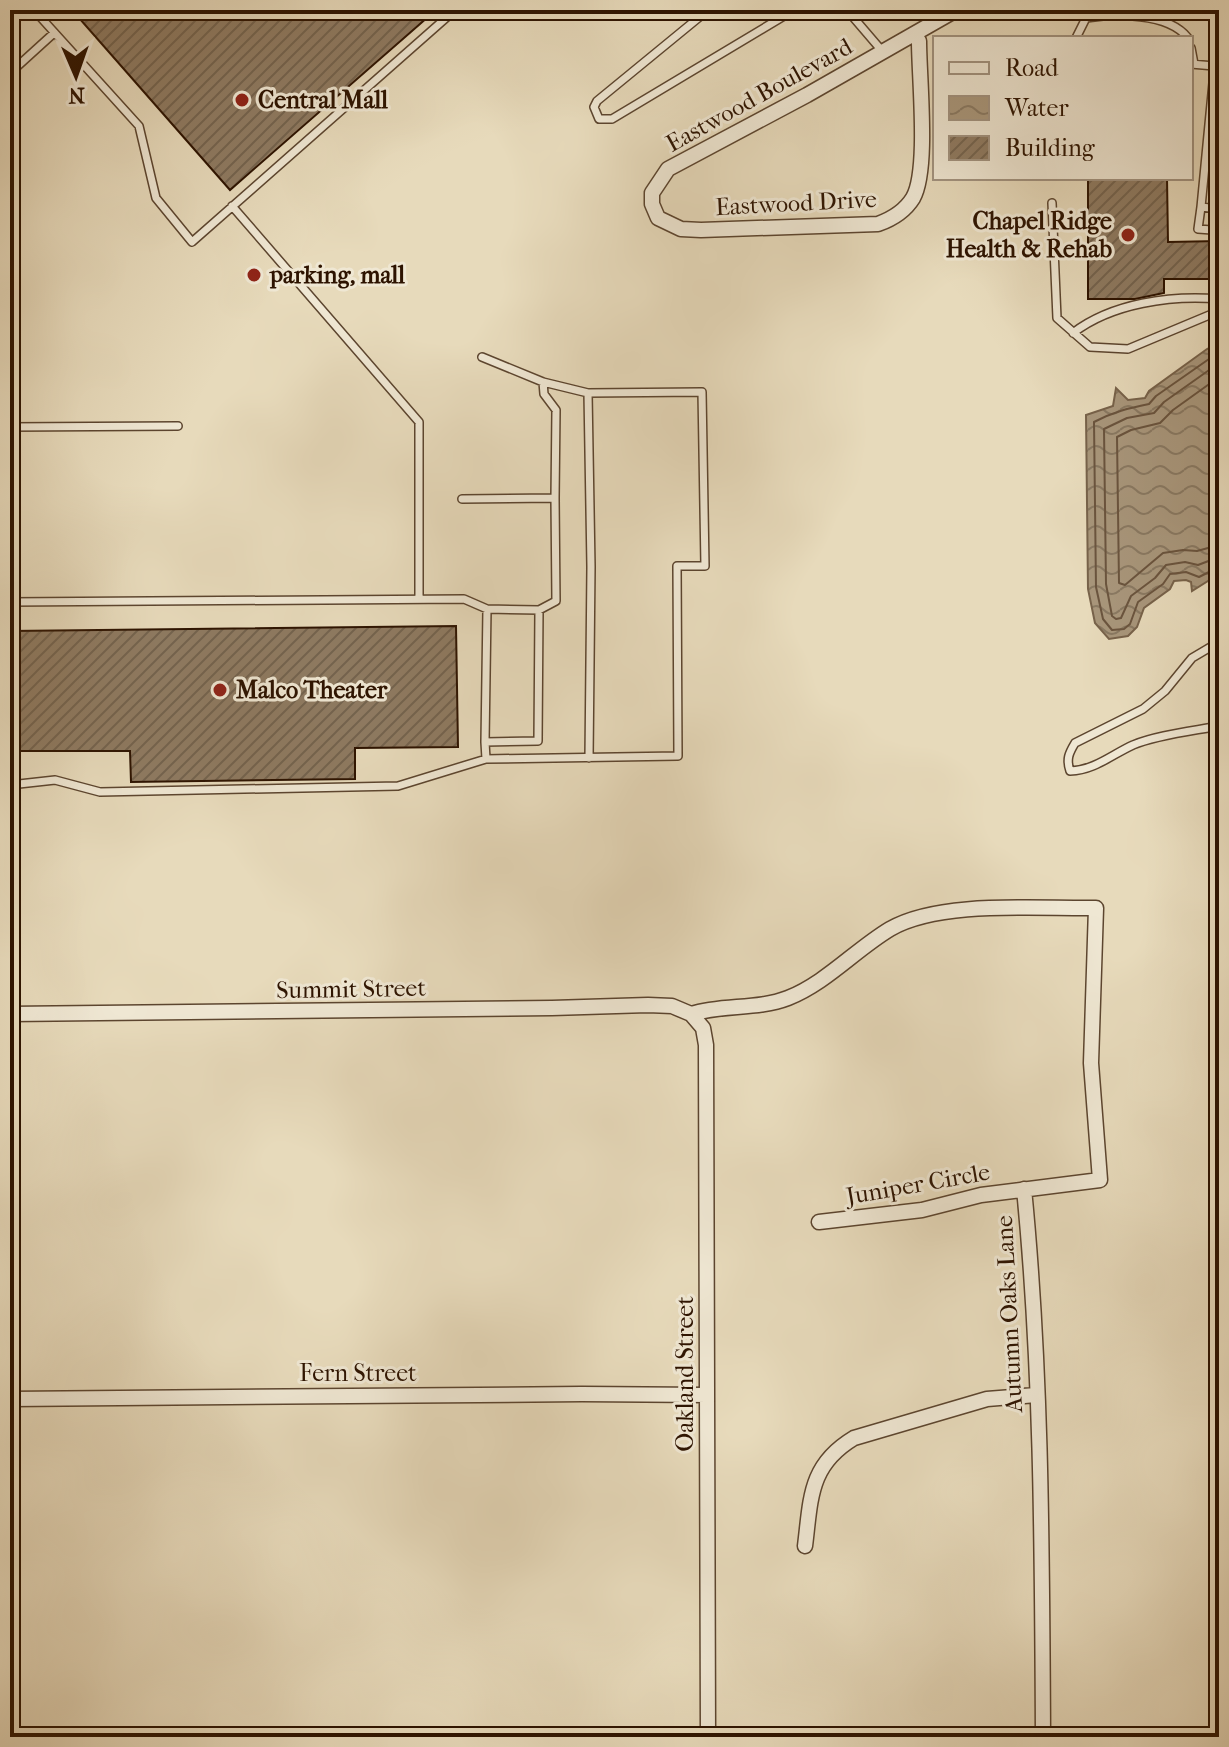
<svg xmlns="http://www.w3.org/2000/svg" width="1229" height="1747" viewBox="0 0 1229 1747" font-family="'IM FELL French Canon',serif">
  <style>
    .water { fill: url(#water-waves); stroke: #77624a; stroke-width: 2 }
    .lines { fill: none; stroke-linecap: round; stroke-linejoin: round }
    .shore { stroke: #6a543e; stroke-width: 2 }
    .building { fill: url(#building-hatch); stroke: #2d1300; stroke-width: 2 }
    .lane-casing { stroke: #5c452f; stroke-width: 10 }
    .street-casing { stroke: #5c452f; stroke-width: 17 }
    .lane { stroke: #efe7d3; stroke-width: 7 }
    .street { stroke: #efe7d3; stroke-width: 14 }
    .poi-dot { fill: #8f2418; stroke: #efe7d3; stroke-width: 3 }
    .labels { text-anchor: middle; stroke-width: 6; stroke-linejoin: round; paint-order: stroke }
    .street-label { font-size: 24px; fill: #2d1300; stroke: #efe7d3 }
    .poi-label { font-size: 24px; font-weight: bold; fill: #2d1300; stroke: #efe7d3; text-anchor: start }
  </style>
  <defs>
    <pattern id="water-waves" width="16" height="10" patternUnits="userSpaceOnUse" patternTransform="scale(2)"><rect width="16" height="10" fill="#a8967b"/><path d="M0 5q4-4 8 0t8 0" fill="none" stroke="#897962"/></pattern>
    <pattern id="building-hatch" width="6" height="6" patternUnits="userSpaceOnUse" patternTransform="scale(2)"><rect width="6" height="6" fill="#8e7a61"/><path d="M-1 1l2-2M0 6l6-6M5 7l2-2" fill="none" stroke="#74634e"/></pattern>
  </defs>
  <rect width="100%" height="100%" fill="#e7dabb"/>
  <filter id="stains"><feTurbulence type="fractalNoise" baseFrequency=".0025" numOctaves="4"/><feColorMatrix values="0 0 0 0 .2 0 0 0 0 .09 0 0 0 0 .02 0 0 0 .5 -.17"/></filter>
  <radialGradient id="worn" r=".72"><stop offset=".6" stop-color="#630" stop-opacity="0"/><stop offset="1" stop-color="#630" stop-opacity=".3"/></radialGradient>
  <!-- water -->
  <path class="water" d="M1219,343v231l-27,17 -1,-9 -5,-2 -12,1 -4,8 -26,19 -7,19 -9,9 -19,3 -14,-16 -7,-34 -2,-174 27,-9 3,-18 12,12 17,-2 4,-7 58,-42z"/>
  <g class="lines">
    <!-- shore -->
    <path class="shore" d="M1219,352l-63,44 -7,8c-20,4 -36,8 -55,18l2,165 7,32 9,11 12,-1 6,-5 8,-22 25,-18 7,-10 16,-2 13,5 20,-10
      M1219,363l-55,39 -10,11 -27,5 -23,11 2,155 6,32 4,3 5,-1 10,-22 24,-18 11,-13 19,-3 13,3 21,-8
      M1219,377l-46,33 -13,13 -29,7 -14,7 2,146 6,2 38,-32 20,-3 14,1 22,-6"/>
  </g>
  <!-- building -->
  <path class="building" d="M72,10h364l-206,180z
    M1088,178h79l1,64 51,-1v38h-55v14l-29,6h-47z
    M456,626l2,121 -103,1v31l-224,3 -1,-31h-120v-120z"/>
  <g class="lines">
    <defs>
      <path id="lane" d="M34,10l105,116 17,72 36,44 263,-232
        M708,10l-111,91 -3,6 5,12h13l182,-109
        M847,10l36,42
        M1219,21l-18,186 18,2
        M10,22l13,-12
        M1076,38l10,-20c29,-4 82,-6 102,20
        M1191,48l3,16
        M1191,64l23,2
        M10,73l44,-40
        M1052,203l5,115 33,29 38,2 91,-38
        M232,206l187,216v177
        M1201,207l-3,22 14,1
        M1073,333c39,-30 98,-38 146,-34
        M482,357l61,25 45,11
        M10,427l168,-1
        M462,499l93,-1 1,-88 -12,-16 -1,-12
        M10,602l454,-3 23,10 52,1 -1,131 -53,1 2,-133
        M539,610l17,-9 -1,-103
        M1219,642l-27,16 -27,33 -22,18 -68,34c-6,10 -9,16 -5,28 25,-1 41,-16 63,-26 24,-10 60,-14 86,-19
        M485,742l1,17 192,-3 -1,-190h28l-3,-174 -114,1 3,174 -2,191
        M10,785l45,-5 45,12 298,-6 88,-27"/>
      <path id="street" d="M914,34l5,7c0,37 10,129 -6,157 -8,13 -21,21 -35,26l-177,6 -20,-1 -23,-11 -6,-14v-11l16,-24 139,-74 149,-85
        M10,1014l542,-6 96,-3 24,1 19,8 12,14 3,17 2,692
        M691,1014c32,-10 66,-4 97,-16 38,-15 67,-48 102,-69 50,-29 148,-20 206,-21l-5,155 9,117 -119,15 -59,15 -103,12
        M1024,1189c18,182 18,365 19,548
        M10,1399l572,-5 125,1
        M805,1546c6,-48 4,-81 49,-108l133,-39 49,-4"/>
    </defs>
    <!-- lane casing -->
    <use href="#lane" class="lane-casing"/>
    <!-- street casing -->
    <use href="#street" class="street-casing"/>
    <!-- lane -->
    <use href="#lane" class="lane"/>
    <!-- street -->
    <use href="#street" class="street"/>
  </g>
  <!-- markers -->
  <g class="poi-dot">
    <circle cx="242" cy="100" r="8"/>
    <circle cx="1128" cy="235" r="8"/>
    <circle cx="254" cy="275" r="8"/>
    <circle cx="220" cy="690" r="8"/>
  </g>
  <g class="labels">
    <!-- street labels -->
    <g class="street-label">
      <text transform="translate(759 95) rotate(-29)" y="8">Eastwood Boulevard</text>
      <text transform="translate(796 203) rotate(-3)" y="8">Eastwood Drive</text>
      <text transform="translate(351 989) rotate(-1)" y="8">Summit Street</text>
      <text transform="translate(918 1184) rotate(-10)" y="8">Juniper Circle</text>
      <text transform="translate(1009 1314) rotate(-93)" y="8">Autumn Oaks Lane</text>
      <text x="358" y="1381">Fern Street</text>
      <text transform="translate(685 1374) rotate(-90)" y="8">Oakland Street</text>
    </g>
    <!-- poi labels -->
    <g class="poi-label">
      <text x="258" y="108">Central Mall</text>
      <text x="1112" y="229" text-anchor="end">Chapel Ridge<tspan x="1112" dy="28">Health &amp; Rehab</tspan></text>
      <text x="270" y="283">parking, mall</text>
      <text x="236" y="698">Malco Theater</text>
    </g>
  </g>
  <!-- margin -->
  <rect width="1229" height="1747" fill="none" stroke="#e7dabb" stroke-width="40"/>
  <rect x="12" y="12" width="1205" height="1723" fill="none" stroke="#2d1300" stroke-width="4"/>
  <rect x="20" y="20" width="1189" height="1707" fill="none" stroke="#2d1300" stroke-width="2"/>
  <!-- legend -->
  <rect x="933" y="36" width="260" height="144" fill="#efe7d3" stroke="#a1927f" stroke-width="2"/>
  <rect x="949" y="62" width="40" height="12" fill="#efe7d3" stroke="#a1927f" stroke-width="2"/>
  <text x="1005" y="76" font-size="24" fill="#2d1300">Road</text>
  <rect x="949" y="96" width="40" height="24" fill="url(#water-waves)" stroke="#a1927f" stroke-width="2"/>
  <text x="1005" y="116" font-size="24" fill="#2d1300">Water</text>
  <rect x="949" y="136" width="40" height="24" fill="url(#building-hatch)" stroke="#a1927f" stroke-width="2"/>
  <text x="1005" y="156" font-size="24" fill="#2d1300">Building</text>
  <!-- north arrow -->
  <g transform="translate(76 76) rotate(178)" stroke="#efe7d3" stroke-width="6" paint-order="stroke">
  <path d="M0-6L14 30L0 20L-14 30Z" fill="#2d1300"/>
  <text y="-12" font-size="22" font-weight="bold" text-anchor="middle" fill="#2d1300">N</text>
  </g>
  <rect width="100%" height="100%" filter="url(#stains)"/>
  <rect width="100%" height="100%" fill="url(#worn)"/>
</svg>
